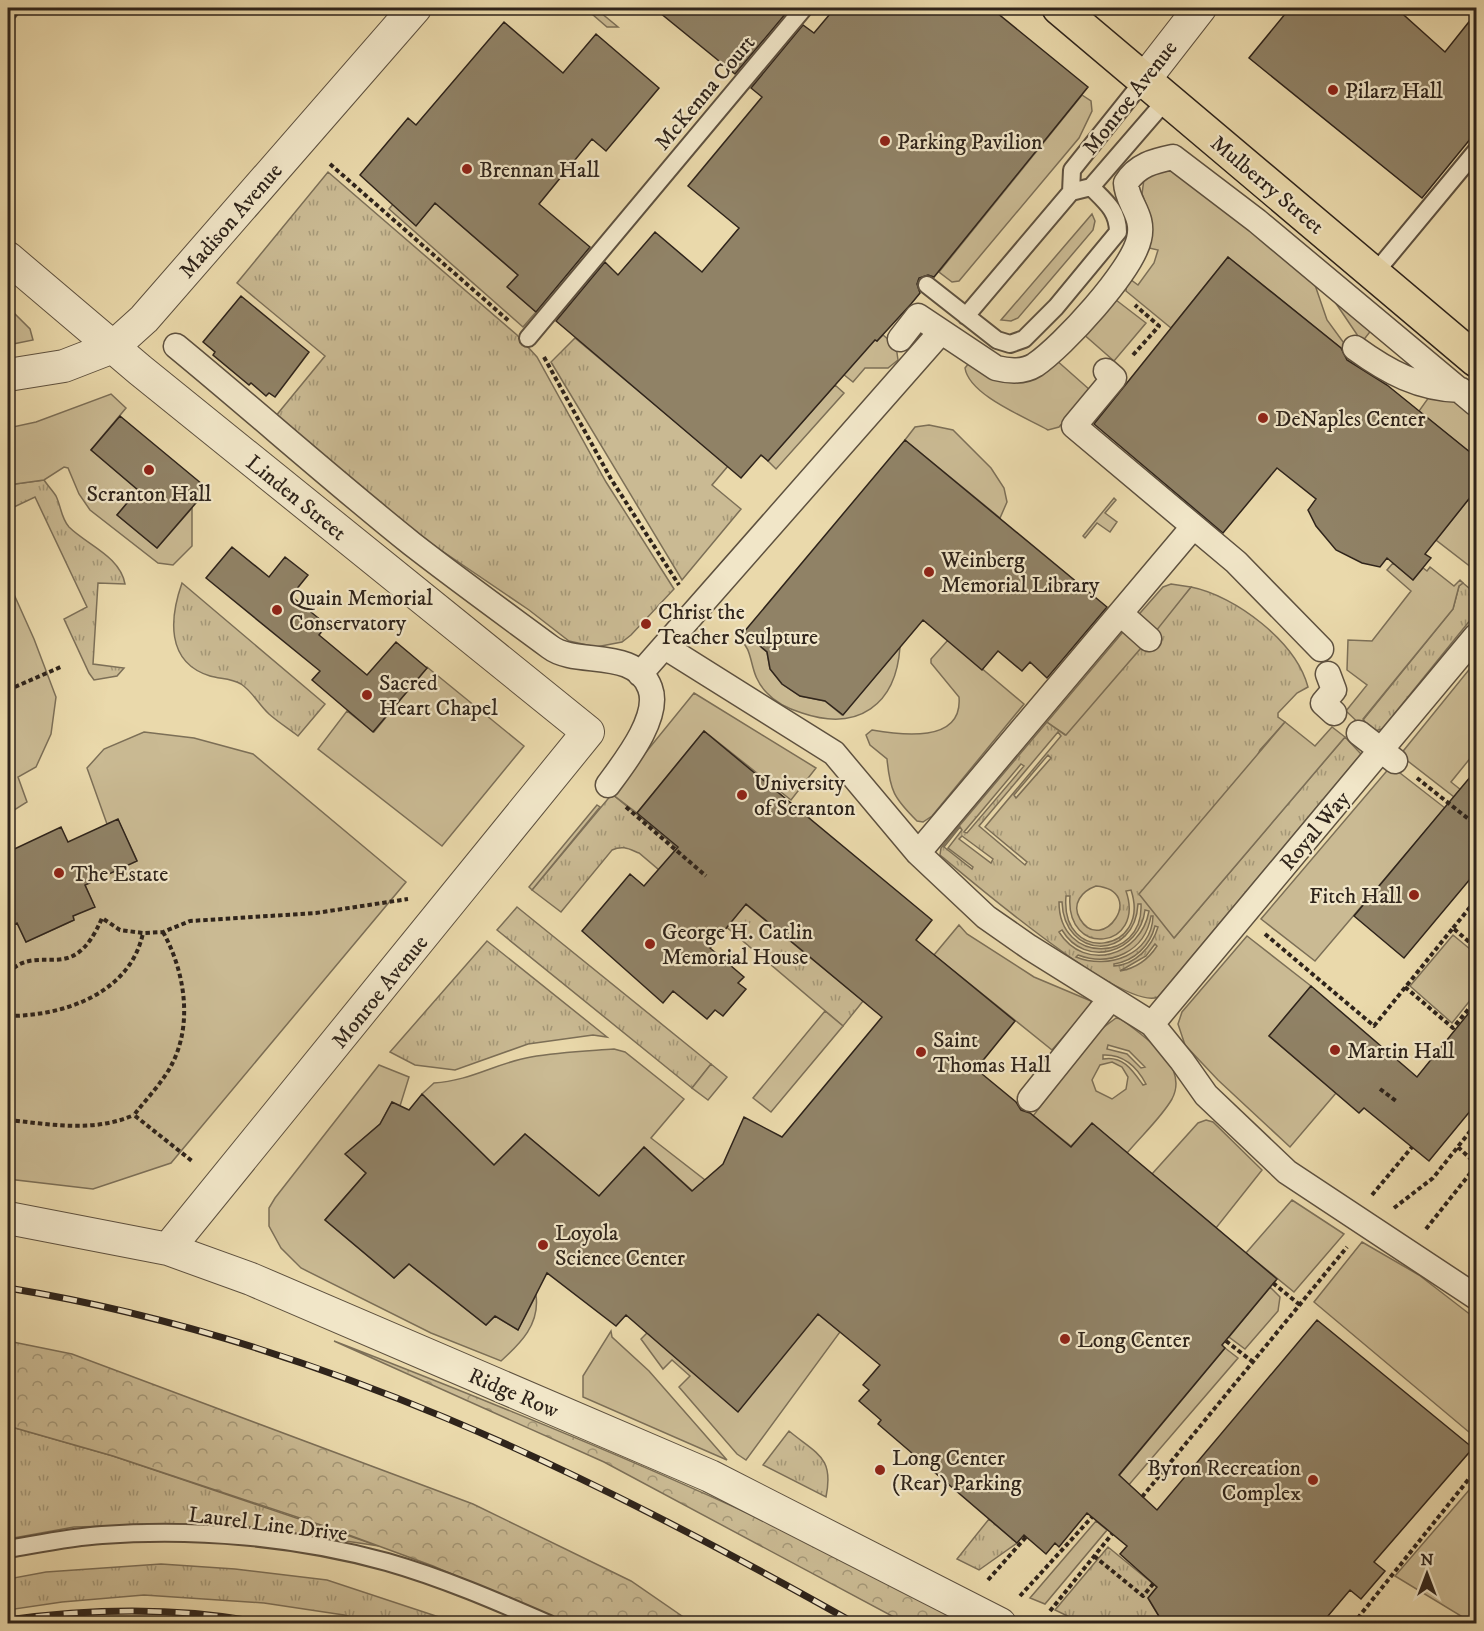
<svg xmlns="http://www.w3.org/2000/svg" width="1484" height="1631" viewBox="0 0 1484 1631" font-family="'IM FELL DW Pica',serif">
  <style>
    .grass { fill: url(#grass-tufts); stroke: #7c6f57; stroke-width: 1.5; fill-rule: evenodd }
    .forest { fill: url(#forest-crowns); stroke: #7c6f57; stroke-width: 1.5 }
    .garden { fill: #caba93; stroke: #7c6f57; stroke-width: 1.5; fill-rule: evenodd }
    .building { fill: #908266; stroke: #2f241b; stroke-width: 1.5 }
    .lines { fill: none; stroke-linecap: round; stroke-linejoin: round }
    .service-casing { stroke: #5e513f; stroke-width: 20 }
    .pedestrian-casing { stroke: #5e513f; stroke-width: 27 }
    .minor-casing { stroke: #5e513f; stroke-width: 34 }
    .primary-casing { stroke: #2f241b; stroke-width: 36 }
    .path { stroke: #2f241b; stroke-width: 4; stroke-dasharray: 4.5 3; stroke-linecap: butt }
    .service { stroke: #f1e6c8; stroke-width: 16 }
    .pedestrian { stroke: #f1e6c8; stroke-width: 24 }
    .minor { stroke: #f1e6c8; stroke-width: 32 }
    .primary { stroke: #ead9ab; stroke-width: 33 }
    .rail-casing { stroke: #2f241b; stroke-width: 7 }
    .rail { stroke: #f1e6c8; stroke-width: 4.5; stroke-dasharray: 14; stroke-linecap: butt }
    .poi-dot { fill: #8f2418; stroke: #f1e6c8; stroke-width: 2 }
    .labels { text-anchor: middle; stroke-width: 4.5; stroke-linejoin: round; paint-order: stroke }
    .poi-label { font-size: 22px; fill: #2f241b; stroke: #f1e6c8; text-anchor: start }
    .street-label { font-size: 22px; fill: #2f241b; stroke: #f1e6c8 }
  </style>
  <defs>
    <pattern id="grass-tufts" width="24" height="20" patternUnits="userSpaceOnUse" patternTransform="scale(1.5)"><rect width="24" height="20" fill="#caba93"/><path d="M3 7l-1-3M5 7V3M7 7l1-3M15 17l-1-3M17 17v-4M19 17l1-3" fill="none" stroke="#a49777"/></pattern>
    <pattern id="forest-crowns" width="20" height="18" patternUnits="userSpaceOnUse" patternTransform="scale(1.5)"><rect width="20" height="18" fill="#caba93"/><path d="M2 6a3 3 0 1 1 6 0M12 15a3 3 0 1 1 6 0" fill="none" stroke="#a49777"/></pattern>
  </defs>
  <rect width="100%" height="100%" fill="#ead9ab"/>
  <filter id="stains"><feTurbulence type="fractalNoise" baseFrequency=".00333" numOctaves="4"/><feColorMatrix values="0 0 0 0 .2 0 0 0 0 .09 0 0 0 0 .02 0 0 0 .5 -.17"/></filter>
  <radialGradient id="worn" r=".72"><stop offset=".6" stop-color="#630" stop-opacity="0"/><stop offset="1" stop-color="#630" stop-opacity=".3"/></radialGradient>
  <!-- grass -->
  <path class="grass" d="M328,172l189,163 20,22 69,125 68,107 -43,46 -9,7 -26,5 -27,-6 -40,-31 -131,-89 -123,-104 50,-61 -88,-73z
    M575,338l153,128 -16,19 29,24 -59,71 -131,-218z
    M44,480c4,6 9,11 12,16 5,10 5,22 13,31 18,18 51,29 56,57l-27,-1 -5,81 31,4 -7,8 -23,4 -5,-7 -25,-54 23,-12 -52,-110 -23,11 -4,-10v-13z
    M182,583l143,121 -27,32c-9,-7 -20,-14 -29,-22 -10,-9 -16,-22 -28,-30 -10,-6 -21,-5 -31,-8 -45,-14 -40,-59 -28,-93z
    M1463,583l13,11v19l-94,116 -11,3 -8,-12 90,-111 6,-23z
    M1191,587c45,9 105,55 117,100l-11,6 -19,20v4l7,5 -25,28 -86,188 171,-201 16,17 -203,243c-33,15 -187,-116 -218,-142l1,-7 8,-10 98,-116 18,13zM1058,732l3,4 -76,91 42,35 -2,3 -46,-39zM1048,755l3,3 -35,40 -2,-3zM1021,764l3,2 -57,67 -3,-1zM960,827l2,3 -14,18 25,19 -1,2 -28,-22zM962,836l31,23 -2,4 -32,-24zM1096,886c52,5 6,70 -16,33 -9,-15 2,-28 16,-33zM1131,890c21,63 -71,76 -65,6h4c-5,63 76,53 56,-5zM1059,902h3c2,58 73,59 76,2h3c3,59 -82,61 -82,-2zM1145,910l4,1c-8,45 -64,62 -90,21l3,-2c23,39 78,23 83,-20zM1151,916h2c-1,39 -45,54 -77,41l2,-2c32,12 67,-3 73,-39zM1155,926l3,1c-6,20 -23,38 -44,39v-2c20,-3 36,-18 41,-38zM1155,944l2,2c-9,14 -20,22 -37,25l26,-15z
    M612,794l251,207 -20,25 -204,-173c-10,-4 -16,-8 -27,-3l-51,62 -29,-22z
    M517,907l194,157 -19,24 -195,-158z
    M487,941l120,96 -14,-2 -65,9 -73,26 -40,-5 -25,-13z
    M8,1426l105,30 266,90 -153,-23 -152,4 -66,12z
    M789,1431c29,24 45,26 37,66l-63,-32z
    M989,1519l28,24 -38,27 -22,-11z
    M1108,1547l49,40 -9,11 15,25h-81l-27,-13z
    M161,1564l74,5 92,11 130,43h-84l-29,-8 -80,-12 -120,-8 -82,7 -54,8v-31l38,-7z"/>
  <!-- forest -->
  <path class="forest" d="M8,1341l64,13 401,150 158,77 61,42h-126l-133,-57 -106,-39 -214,-71 -105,-30z
    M334,1341c217,84 432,173 637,282h-66l-301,-161z"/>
  <!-- garden -->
  <path class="garden" d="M585,8h10l23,19h-11z
    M1082,95l9,6 1,10 -13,27 -120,143 -7,1 -13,-10z
    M1161,167l21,4 133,114 12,35 30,41 -129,-104 -57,71 -45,-37 1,-14 11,8 16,-22 4,-13 -9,-2 2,-31 -9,-23 2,-15z
    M394,203l22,22 19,-22 83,72 -10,12 28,25 -13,15 -134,-118z
    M1092,214l3,7 -2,9 -75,88 -7,3 -10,-1z
    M1116,300l30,23 -32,38 -33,-29z
    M1335,302l38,26 -11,14z
    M8,307l22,22 3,11 -25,5z
    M868,334l9,7 6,-6 13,11 2,14 -10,8h-23l-12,14 -15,-12z
    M1055,359l35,31 -31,37 -11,3c-23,-13 -79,-35 -83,-62l4,-5z
    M835,385l9,8 -68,76 -8,-8z
    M111,394l15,14 -35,42 47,40 -21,25 40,33 35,-40v38l-19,19 -15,-2 -68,-53 -11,-16 -11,-26 -4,-1 -20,13 -36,5v-57l28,-6z
    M1429,397l29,4 18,14v42l-57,-46z
    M929,425l24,5 38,38 13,20 3,14 -7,16 -95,-78 10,-13z
    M1476,490v81l-40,-31z
    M1114,498l2,2 -11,13 12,9 -7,10 -13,-9 -12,15 -2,-2z
    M1393,563l20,17 10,-12 4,3 3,-4 24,19 6,-6 3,3 -4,3 -6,23 -90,110 4,6 -1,5 -20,-19 21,-26 -20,-15 1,-30 24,1 39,-50 -24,-21z
    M8,581l26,58 22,58 -5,37 -15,33 -18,10 9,25 -19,12z
    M1171,584l20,3 -39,49 -18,-16 29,-33z
    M1128,626l19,15 -81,94 -19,-13z
    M744,632l23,20 3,17 12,15 18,12 25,5 17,14 58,-68c-4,58 -42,85 -98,66 -13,-4 -26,-10 -35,-20 -20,-20 -11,-41 -28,-55z
    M948,640l76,64 -92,112 -9,6 -6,-1c-23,-23 -27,-30 -30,-62l-17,-14 -4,-10 6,-5c28,5 91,14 87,-33l-28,-34v-4z
    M1476,661v90l-25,31 25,20v12l-76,-59z
    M427,667l97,79 -82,100 -124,-97 29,-38 27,21z
    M694,693l122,75 -25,32 -87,-69 -67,82 -25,-19z
    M1285,722l30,24 17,-19 13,10 -171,201 -35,-44z
    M144,732l50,6 59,16 153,128 -235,281 -78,26 -85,-10v-36l3,1 3,-19 -6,-2v-195l9,-5 9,19 48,-22 -1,-4 21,-10 -9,-21 52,-24 -19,-41 -11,4 -20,-56 17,-19z
    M1391,766l54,42 -130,153 -54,-42z
    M597,805l3,2 -68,83 -3,-3z
    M959,925l8,9 67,43 57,24 -1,5 -38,44 -118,-95z
    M1453,935l23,19v39l-24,30 -42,-37z
    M1247,936l64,50 -42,50 67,57 -46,54 -72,-67 -33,-35 -7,-21 4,-12z
    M825,1011l18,15 -72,86 -18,-14z
    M1116,1018l5,1c22,17 69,46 51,80 -11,19 -31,37 -45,54l-35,-29 -21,22 -38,-30 63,-83zM1108,1045l21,6 16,16 -4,1 -14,-14 -20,-5zM1103,1055c20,-1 34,12 43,29l-3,1c-10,-14 -20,-30 -40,-26zM1112,1062l10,5 6,10 -2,12 -14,10 -16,-8 -4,-11 8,-15z
    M614,1049l11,3 59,47 -33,39 54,42 -9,14 -52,-47 -45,49 -74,-62 -31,31 -72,-71 12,-11c36,-2 62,-20 97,-26 27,-5 56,-6 83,-8z
    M711,1064l16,13 -19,23 -16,-12z
    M379,1065l30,12 -9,29 -8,-4 -12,22 -34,30 20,19 -41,47 69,58 15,-14 77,61 9,-9 23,14 18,-35c4,29 -15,48 -35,66l-70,-28 -130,-65 -20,-20 -12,-22v-18l6,-10z
    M1206,1120l7,2 49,48 -46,58 -64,-54 46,-51z
    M1292,1200l52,34 -50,58 -48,-39z
    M1362,1242l57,33 57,44v119l-162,-136z
    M1270,1287l10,10 -2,14 -33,38 -16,-12z
    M818,1314l22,18 -94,128 -9,-6 -58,-67 11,-11 -18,-16 -9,9 -22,-30 6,-6z
    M611,1331l1,6 37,34 78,89 -144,-63v-21z
    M1225,1348l13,10 -111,129 -10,-9z
    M1476,1482v141l-2,1 -79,-48z
    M1096,1521l11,9 -62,74 -15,-6z"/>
  <!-- building -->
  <path class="building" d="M654,8h127l6,4 -52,62z
    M835,8h156l97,79 -154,190 -6,-2 -9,3 -2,6 3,9 -9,11 -34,37 -2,-1 -107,121 -7,-6 -20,23 -185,-157 49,-59 13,13 37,-43 47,40 37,-44 -51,-42 74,-89 -11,-9 52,-63 11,8z
    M1290,8h106l49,44 31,-39v119l-54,66 -173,-140z
    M504,22l59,51 33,-39 63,54 -53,63 -14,-12 -53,65 51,43 -54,65 -29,-25 11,-12 -83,-72 -19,23 -56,-51 48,-57 8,7z
    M1228,257l113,91 6,12 40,25 89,72v33l-51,64 6,4 -18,22 -26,-22 -7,9 -18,-4 -26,-13 -20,-24 -8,-16 8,-11 -39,-31 -54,65 -129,-109z
    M241,296l68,56 -34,45 -6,-4 -3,3 -15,-13 -2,2 -36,-30 2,-3 -12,-10z
    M120,416l88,73 -51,59 -40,-33 21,-25 -47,-40z
    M905,440l202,167 -60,71 -17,-16 -8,9 -24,-20 -16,19 -59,-50 -80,95 -18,-14 -25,-5 -18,-12 -12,-15 -3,-17 -23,-20z
    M232,547l37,30 16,-20 23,18 -17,21 36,29 -8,10 48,40 29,-33 31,26 -54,64 -61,-52 8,-9 -114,-93z
    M704,731l228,189 -16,20 99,81 -39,48 40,33 5,8 9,3 41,34 21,-24 185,156 -55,66 3,3 -106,127 38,35 160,-190 156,128 -99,114 11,9 -24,28 -11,-9 -28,33h-159l-15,-25 9,-11 -37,-33 7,-8 -40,-33 -28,34 -4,-4 -9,11 -22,-19 -7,8 -139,-119 3,-4 -22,-19 10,-11 -6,-5 17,-20 -62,-51 -80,98 -112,-97 -10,11 -69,-53 -29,57 -23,-14 -9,9 -77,-61 -15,14 -69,-58 41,-47 -21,-19 35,-30 12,-22 17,8 13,-16 72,71 31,-31 74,62 45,-49 48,44 31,-27 21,-47 38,20 100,-120 -136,-113 -36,44 34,29 -6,6 8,6 -23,27 -8,-6 -8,9 -34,-28 -10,12 -81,-72 48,-57 14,12 34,-39 -41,-34z
    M1476,770v102l-72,86 -50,-42z
    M118,819l19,42 -52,24 10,22 -22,9 1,4 -48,22 -9,-19 -9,5v-76l53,-25 7,15z
    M1311,986l106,91 59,-73v100l-47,57 -65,-53 -5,5 -90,-77z"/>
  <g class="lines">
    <defs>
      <path id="service" d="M8,12l3,-4
        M1071,192l1,-22 72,-90
        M1374,274l102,-123
        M927,285l70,55 13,4 14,-5 32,-32 62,-75c0,-21 -12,-30 -27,-45
        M966,316l105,-124 20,-5 76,-88
        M528,338l276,-330
        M8,1549c30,-5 63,-12 94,-14 94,-7 194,2 285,27 56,16 109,39 162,62"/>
      <path id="pedestrian" d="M900,339l18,-23 78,52c12,3 28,4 39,-3 28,-19 97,-94 104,-126 6,-24 -12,-35 -13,-56 11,-18 28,-22 47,-26l84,64 219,183
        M176,346c79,65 156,134 236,198 45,35 92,69 138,103 26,20 85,0 100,41 11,29 -26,75 -42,97
        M1355,348c33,24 64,41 106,42
        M1106,371l8,7 -40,48 162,136 85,87
        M1121,614l28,25
        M665,647l169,106 84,100 68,64 43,30 123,77 30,37 24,34 81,77 189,125
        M640,674l300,-341
        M1328,674l6,16 -11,13 11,10
        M1359,733l36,28
        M918,853l275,-326
        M1152,1024l324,-388
        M1030,1099l81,-101"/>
      <path id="minor" d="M1144,80l56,-72
        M8,258l132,112 448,362 -420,517
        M8,375l56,-9 49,-19 31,-28 271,-311
        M8,1218l160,31 83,30 459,197 290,148"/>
      <path id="primary" d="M1059,8l417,352"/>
    </defs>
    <!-- service casing -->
    <use href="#service" class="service-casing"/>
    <!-- pedestrian casing -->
    <use href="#pedestrian" class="pedestrian-casing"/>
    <!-- minor casing -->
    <use href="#minor" class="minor-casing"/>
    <!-- primary casing -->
    <use href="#primary" class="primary-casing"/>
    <!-- path -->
    <path class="path" d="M330,164l180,158
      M1133,355l26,-29 -24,-21
      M544,357l67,122 68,106
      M8,690l55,-24
      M1417,778l59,47
      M626,807l80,69
      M1475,874l1,1
      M1453,928l23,-28
      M163,932c21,38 30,89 10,130 -9,19 -26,36 -39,53l58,46
      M1265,934l109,92 79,-98 23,20
      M8,973c32,-33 64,16 94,-55l18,12 23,3 20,-1 27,-11 126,-8 92,-14
      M1405,987l48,41 23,-28
      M8,1016c55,0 122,-22 135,-83
      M1380,1089l16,12
      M8,1120c42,4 85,13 126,-5
      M1458,1147l18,17
      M1372,1195l40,-48
      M1394,1208l39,-30 43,-54
      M1426,1229l50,-63
      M1273,1283l27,22
      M1226,1341l27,21
      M1142,1497l205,-250
      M1094,1556l49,40 10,-12
      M988,1580l38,-43
      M1020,1596l72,-79
      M1050,1611l62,-77
      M1353,1624l123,-154"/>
    <!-- service -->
    <use href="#service" class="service"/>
    <!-- pedestrian -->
    <use href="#pedestrian" class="pedestrian"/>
    <!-- minor -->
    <use href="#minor" class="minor"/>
    <!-- primary -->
    <use href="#primary" class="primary"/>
    <defs>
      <path id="rail" d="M8,1288c306,50 580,185 848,336
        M8,1620c86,-12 175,-13 261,4"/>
    </defs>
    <!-- rail casing -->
    <use href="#rail" class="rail-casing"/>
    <!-- rail -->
    <use href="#rail" class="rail"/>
  </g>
  <!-- markers -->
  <g class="poi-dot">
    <circle cx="1333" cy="90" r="6"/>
    <circle cx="885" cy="141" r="6"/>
    <circle cx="467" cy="169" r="6"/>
    <circle cx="1263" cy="418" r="6"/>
    <circle cx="149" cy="470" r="6"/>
    <circle cx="929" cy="572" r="6"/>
    <circle cx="277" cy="610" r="6"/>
    <circle cx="646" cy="624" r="6"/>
    <circle cx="367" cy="695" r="6"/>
    <circle cx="742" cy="795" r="6"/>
    <circle cx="59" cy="873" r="6"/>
    <circle cx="1414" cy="895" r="6"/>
    <circle cx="650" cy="944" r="6"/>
    <circle cx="1335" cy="1050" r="6"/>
    <circle cx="921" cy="1052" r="6"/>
    <circle cx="543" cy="1245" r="6"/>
    <circle cx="1065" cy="1339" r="6"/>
    <circle cx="880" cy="1470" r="6"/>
    <circle cx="1313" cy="1480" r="6"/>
  </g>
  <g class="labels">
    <!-- poi labels -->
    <g class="poi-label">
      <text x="1345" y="98">Pilarz Hall</text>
      <text x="897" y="149">Parking Pavilion</text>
      <text x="479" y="177">Brennan Hall</text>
      <text x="1275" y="426">DeNaples Center</text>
      <text x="149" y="501" text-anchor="middle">Scranton Hall</text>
      <text x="941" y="567">Weinberg<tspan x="941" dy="25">Memorial Library</tspan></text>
      <text x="289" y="605">Quain Memorial<tspan x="289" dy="25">Conservatory</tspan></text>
      <text x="658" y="619">Christ the<tspan x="658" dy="25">Teacher Sculpture</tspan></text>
      <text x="379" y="690">Sacred<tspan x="379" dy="25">Heart Chapel</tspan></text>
      <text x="754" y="790">University<tspan x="754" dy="25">of Scranton</tspan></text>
      <text x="71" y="881">The Estate</text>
      <text x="1402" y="903" text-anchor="end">Fitch Hall</text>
      <text x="662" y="939">George H. Catlin<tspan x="662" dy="25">Memorial House</tspan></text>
      <text x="933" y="1047">Saint<tspan x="933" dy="25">Thomas Hall</tspan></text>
      <text x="1347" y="1058">Martin Hall</text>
      <text x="555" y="1240">Loyola<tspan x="555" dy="25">Science Center</tspan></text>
      <text x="1077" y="1347">Long Center</text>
      <text x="892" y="1465">Long Center<tspan x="892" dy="25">(Rear) Parking</tspan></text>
      <text x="1301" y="1475" text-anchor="end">Byron Recreation<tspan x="1301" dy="25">Complex</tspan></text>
    </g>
    <!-- street labels -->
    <g class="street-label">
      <text transform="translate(704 92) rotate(-50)" y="8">McKenna Court</text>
      <text transform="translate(1129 97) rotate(-52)" y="8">Monroe Avenue</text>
      <text transform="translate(1268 184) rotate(40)" y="8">Mulberry Street</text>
      <text transform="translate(230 220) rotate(-49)" y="8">Madison Avenue</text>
      <text transform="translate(297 497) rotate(39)" y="8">Linden Street</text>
      <text transform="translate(1314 830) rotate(-50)" y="8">Royal Way</text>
      <text transform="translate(379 991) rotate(-51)" y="8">Monroe Avenue</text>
      <text transform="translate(514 1392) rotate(23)" y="8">Ridge Row</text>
      <text transform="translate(268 1523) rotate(7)" y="8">Laurel Line Drive</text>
    </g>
  </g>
  <!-- margin -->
  <rect width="1484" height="1631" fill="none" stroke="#ead9ab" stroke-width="30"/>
  <rect x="9" y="9" width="1466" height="1613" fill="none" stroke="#2f241b" stroke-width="3"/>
  <rect x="15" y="15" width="1454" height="1601" fill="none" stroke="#2f241b" stroke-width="1.5"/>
  <!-- north arrow -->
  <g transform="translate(1427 1574)" stroke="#f1e6c8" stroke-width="4.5" paint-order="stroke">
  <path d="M0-4.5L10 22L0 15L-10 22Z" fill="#2f241b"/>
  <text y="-9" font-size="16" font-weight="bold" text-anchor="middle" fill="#2f241b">N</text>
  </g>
  <rect width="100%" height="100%" filter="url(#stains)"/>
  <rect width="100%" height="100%" fill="url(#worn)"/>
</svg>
